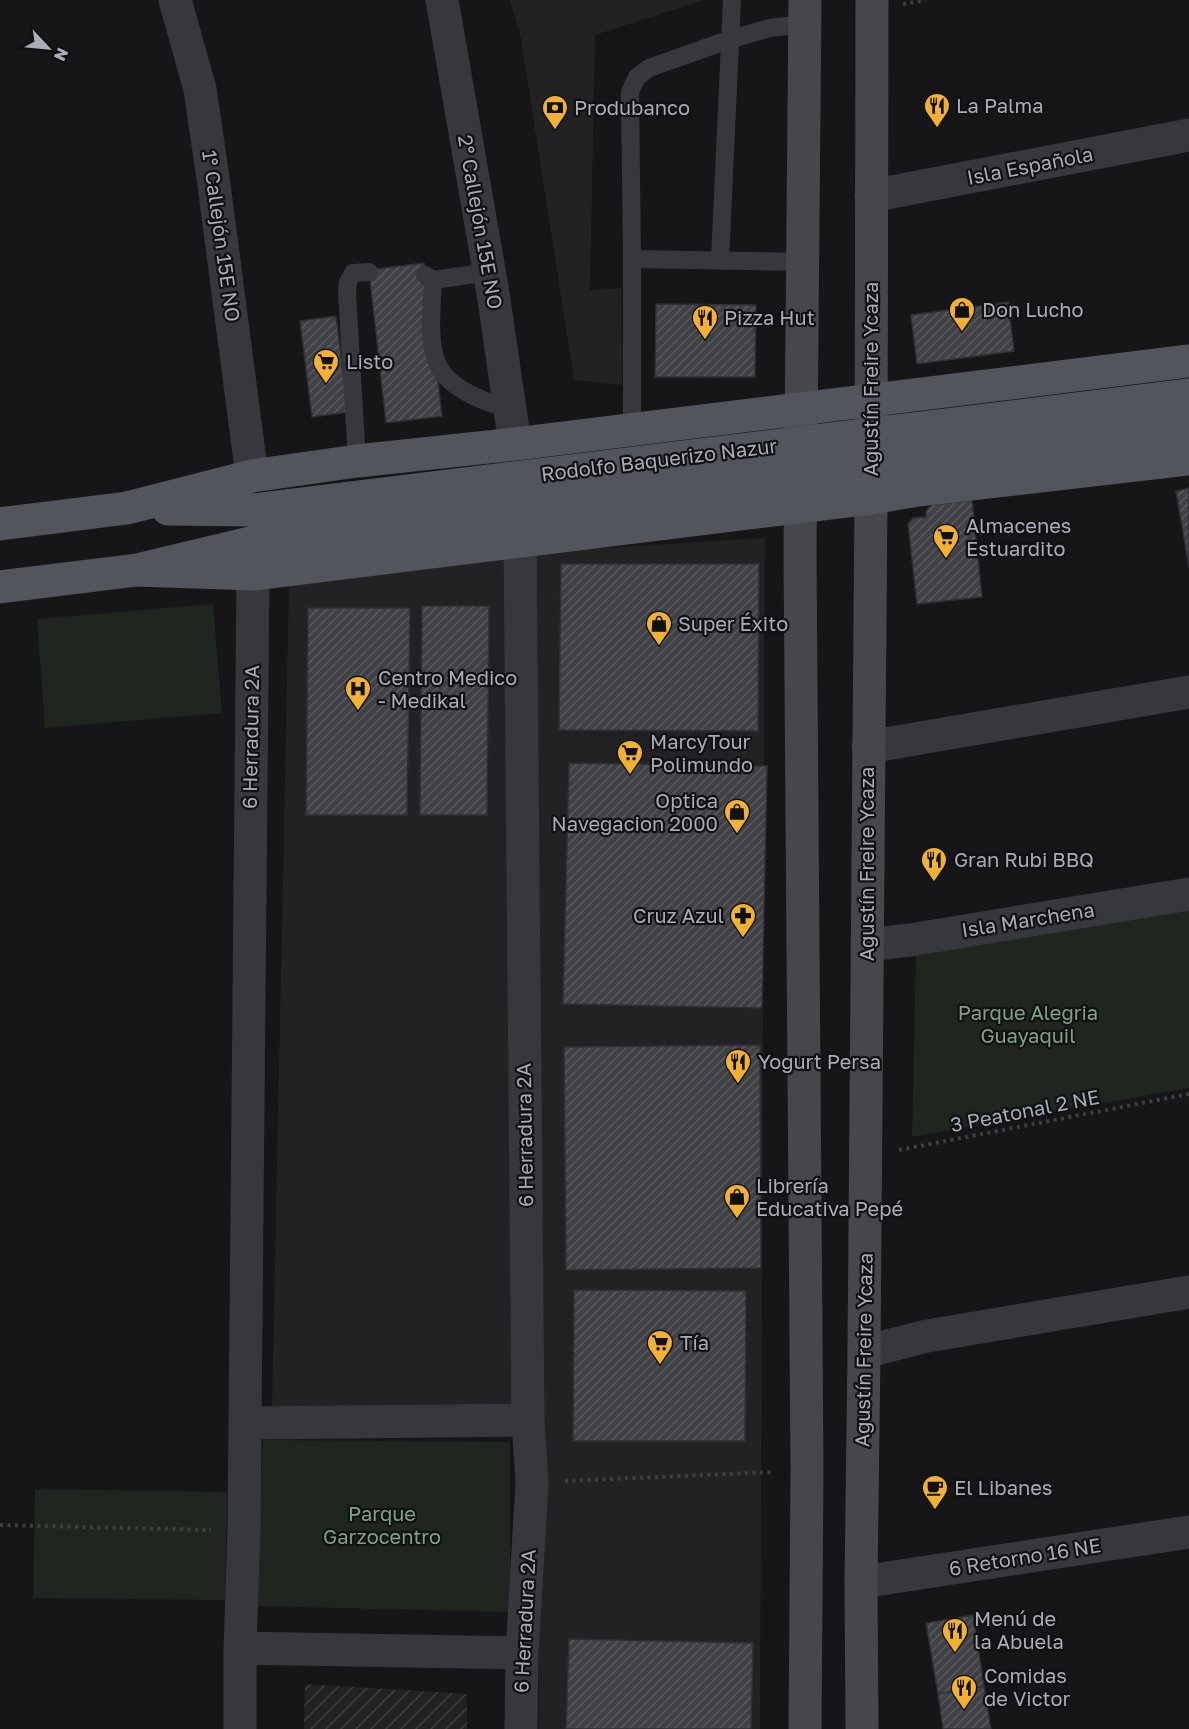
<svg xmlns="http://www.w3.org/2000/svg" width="1189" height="1729" viewBox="0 0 1189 1729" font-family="'Golos Text',sans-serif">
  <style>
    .built { fill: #222225 }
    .industrial { fill: url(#industrial-furrows) }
    .green { fill: #1e261f }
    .building { fill: url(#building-hatch); stroke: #303034; stroke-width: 1.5 }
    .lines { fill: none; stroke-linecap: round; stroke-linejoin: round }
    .path { stroke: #3d3f44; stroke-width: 4; stroke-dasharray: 3 4.5; stroke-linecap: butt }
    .service { stroke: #37383d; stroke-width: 18 }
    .minor { stroke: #37383d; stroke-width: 33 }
    .secondary { stroke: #45474d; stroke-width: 33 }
    .primary { stroke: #53555c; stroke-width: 33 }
    .primary-bridge { stroke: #53555c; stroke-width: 33 }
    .labels { text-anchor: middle; stroke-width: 4.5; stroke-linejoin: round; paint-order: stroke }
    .poi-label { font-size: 20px; fill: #a8adb8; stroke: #111113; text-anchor: start }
    .street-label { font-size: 20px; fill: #a8adb8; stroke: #111113 }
    .park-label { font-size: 20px; fill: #7fa381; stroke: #111113 }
  </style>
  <defs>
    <pattern id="industrial-furrows" width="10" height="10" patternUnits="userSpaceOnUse" patternTransform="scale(1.5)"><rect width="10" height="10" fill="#222225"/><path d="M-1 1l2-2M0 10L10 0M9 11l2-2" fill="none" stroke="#3f3f43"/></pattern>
    <pattern id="building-hatch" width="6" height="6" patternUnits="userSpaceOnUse" patternTransform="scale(1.5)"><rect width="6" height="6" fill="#404145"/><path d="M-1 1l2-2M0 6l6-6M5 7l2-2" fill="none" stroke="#595a5e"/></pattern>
  </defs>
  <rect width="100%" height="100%" fill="#161618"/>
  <!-- built -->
  <path class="built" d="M510,0h193l-108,35 -5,255 31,-2 1,97 -48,-5 -53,-341z
    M765,538l-5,1191h-221l-1,-317 -266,-5 17,-822 266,-34z"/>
  <!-- industrial -->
  <path class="industrial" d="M305,1684l162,10v35h-163z"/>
  <!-- green -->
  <path class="green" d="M213,604l9,109 -177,15 -8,-109z
    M1189,905v183l-277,49 4,-186z
    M263,1440l247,2v170l-254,-6z
    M35,1489l192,3 -2,108 -192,-2z"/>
  <!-- building -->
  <path class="building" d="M424,263l18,153 -56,7 -17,-153z
    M1008,302l6,49 -97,13 -6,-49z
    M656,304l100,1 -1,72h-100z
    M336,316l12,96 -36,5 -12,-96z
    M1189,488v80l-13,-77z
    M972,500l10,97 -65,7 -9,-80 5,-6 13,-1v-6l6,-6z
    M561,564h198l-1,167 -199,-1z
    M422,606h67l-2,209h-67z
    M308,608h102l-3,207h-101z
    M569,763l198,3 -5,242 -199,-4z
    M760,1045l1,223 -195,2 -2,-223z
    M574,1290l172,1 -1,150h-172z
    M973,1615l11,71 -46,8 -12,-71z
    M569,1639l184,4 -2,86h-185z
    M984,1686l7,43h-48l-5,-35z"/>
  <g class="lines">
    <!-- path -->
    <path class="path" d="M903,4l23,-4
      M899,1150l290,-56
      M565,1481l209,-9
      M0,1525l211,5"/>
    <!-- service -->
    <path class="service" d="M632,259v170
      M720,261l12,-261
      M803,262l-171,-3 -2,-167 7,-15 12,-9 82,-29 39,-11 35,-4
      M425,275l8,5 56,-8
      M433,280c-1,25 -6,65 6,87 12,23 48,36 71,42
      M357,461l-10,-168 1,-11 5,-9 16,-1"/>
    <!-- minor -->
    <path class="minor" d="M175,0l25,89 14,96 38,291
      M442,0l51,293 22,151
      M871,196l318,-61
      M520,541l8,879 4,63 -10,170 -1,76
      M868,747l321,-55
      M867,945l43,-5 279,-46
      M864,1352l63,-16 262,-44
      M245,1423l283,-3
      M861,1582l328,-50
      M240,1648l282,5
      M240,1729v-81l4,-118 9,-956"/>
    <!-- secondary -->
    <path class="secondary" d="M805,0l-5,552 7,918 -2,259
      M862,1729l-1,-147 3,-230 7,-854 1,-498"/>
    <!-- primary -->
    <path class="primary" d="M168,509l85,1
      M0,524l127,-16 125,-32 105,-15 158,-17 674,-83
      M137,570l116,4 618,-76 47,-8 271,-31
      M0,587l137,-17 117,-28"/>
    <!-- primary-bridge -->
    <path class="primary-bridge" d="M253,510l936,-115
      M254,542l935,-115"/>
  </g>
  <!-- icons -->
  <defs>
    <symbol id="restaurant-pin" viewBox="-11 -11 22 30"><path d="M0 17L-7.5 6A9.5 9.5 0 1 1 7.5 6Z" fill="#f2b134" stroke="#111113"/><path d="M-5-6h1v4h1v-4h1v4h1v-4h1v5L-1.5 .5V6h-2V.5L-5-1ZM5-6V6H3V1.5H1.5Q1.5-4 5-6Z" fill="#111"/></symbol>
    <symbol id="bank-pin" viewBox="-11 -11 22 30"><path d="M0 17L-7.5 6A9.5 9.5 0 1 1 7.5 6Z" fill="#f2b134" stroke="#111113"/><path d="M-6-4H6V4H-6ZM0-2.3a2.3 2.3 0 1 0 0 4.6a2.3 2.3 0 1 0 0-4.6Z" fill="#111"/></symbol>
    <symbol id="shop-pin" viewBox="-11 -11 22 30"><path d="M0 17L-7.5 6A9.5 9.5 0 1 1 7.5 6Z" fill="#f2b134" stroke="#111113"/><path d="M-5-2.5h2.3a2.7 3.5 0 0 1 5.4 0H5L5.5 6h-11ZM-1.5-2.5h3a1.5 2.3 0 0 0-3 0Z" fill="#111"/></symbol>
    <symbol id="supermarket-pin" viewBox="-11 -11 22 30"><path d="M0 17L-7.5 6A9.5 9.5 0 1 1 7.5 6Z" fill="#f2b134" stroke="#111113"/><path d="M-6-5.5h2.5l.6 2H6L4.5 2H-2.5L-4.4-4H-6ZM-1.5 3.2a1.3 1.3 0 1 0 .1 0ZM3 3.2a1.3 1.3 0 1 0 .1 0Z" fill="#111"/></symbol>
    <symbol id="hospital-pin" viewBox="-11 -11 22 30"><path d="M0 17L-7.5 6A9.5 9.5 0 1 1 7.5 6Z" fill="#f2b134" stroke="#111113"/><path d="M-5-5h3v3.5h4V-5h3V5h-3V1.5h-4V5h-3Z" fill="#111"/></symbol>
    <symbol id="pharmacy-pin" viewBox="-11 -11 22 30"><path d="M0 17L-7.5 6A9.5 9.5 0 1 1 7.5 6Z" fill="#f2b134" stroke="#111113"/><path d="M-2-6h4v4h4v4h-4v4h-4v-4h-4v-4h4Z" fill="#111"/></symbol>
    <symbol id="cafe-pin" viewBox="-11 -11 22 30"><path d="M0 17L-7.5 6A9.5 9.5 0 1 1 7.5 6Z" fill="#f2b134" stroke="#111113"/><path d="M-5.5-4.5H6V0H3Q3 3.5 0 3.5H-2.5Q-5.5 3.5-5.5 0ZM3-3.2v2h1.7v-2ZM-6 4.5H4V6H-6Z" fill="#111"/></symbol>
  </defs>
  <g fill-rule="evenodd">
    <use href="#restaurant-pin" x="922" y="91" width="30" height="40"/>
    <use href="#bank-pin" x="540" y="93" width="30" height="40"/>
    <use href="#shop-pin" x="947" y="295" width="30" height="40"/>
    <use href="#restaurant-pin" x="690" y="303" width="30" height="40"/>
    <use href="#supermarket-pin" x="311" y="347" width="30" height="40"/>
    <use href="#supermarket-pin" x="931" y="522" width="30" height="40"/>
    <use href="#shop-pin" x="644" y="609" width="30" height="40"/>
    <use href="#hospital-pin" x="343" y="674" width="30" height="40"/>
    <use href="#supermarket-pin" x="615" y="738" width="30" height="40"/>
    <use href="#shop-pin" x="722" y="797" width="30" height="40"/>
    <use href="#restaurant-pin" x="919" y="845" width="30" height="40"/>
    <use href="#pharmacy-pin" x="728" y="901" width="30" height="40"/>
    <use href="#restaurant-pin" x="723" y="1047" width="30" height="40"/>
    <use href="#shop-pin" x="722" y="1182" width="30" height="40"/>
    <use href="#supermarket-pin" x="645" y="1328" width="30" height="40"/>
    <use href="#cafe-pin" x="920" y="1473" width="30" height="40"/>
    <use href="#restaurant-pin" x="940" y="1616" width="30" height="40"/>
    <use href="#restaurant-pin" x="949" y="1673" width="30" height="40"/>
  </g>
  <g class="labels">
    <!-- poi labels -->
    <g class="poi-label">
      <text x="956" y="113">La Palma</text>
      <text x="574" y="115">Produbanco</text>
      <text x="982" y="317">Don Lucho</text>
      <text x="724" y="325">Pizza Hut</text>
      <text x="346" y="369">Listo</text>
      <text x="966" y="533">Almacenes<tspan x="966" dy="23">Estuardito</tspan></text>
      <text x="678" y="631">Super Éxito</text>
      <text x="378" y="685">Centro Medico<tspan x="378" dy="23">- Medikal</tspan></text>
      <text x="650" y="749">MarcyTour<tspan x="650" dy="23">Polimundo</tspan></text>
      <text x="718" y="808" text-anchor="end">Optica<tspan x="718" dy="23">Navegacion 2000</tspan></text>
      <text x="954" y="867">Gran Rubi BBQ</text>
      <text x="724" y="923" text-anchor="end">Cruz Azul</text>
      <text x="758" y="1069">Yogurt Persa</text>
      <text x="756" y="1193">Librería<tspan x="756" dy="23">Educativa Pepé</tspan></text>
      <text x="680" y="1350">Tía</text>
      <text x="954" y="1495">El Libanes</text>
      <text x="974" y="1626">Menú de<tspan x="974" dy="23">la Abuela</tspan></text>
      <text x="984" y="1683">Comidas<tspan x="984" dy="23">de Victor</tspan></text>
    </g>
    <!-- street labels -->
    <g class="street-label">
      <text transform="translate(1030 166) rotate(-11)" y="7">Isla Española</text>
      <text transform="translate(480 222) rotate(80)" y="7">2° Callejón 15E NO</text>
      <text transform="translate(221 236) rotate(82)" y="7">1° Callejón 15E NO</text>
      <text transform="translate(871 379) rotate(-90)" y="7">Agustín Freire Ycaza</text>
      <text transform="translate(659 460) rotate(-7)" y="7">Rodolfo Baquerizo Nazur</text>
      <text transform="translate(251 737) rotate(-89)" y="7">6 Herradura 2A</text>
      <text transform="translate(867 864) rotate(-90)" y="7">Agustín Freire Ycaza</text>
      <text transform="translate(1028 920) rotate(-9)" y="7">Isla Marchena</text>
      <text transform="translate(1025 1111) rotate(-11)" y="7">3 Peatonal 2 NE</text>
      <text transform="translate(525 1135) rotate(-91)" y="7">6 Herradura 2A</text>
      <text transform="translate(864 1350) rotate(-89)" y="7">Agustín Freire Ycaza</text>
      <text transform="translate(1025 1557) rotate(-9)" y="7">6 Retorno 16 NE</text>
      <text transform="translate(525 1621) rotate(-87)" y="7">6 Herradura 2A</text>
    </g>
    <!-- park labels -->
    <g class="park-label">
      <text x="1028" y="1020">Parque Alegria<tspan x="1028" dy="23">Guayaquil</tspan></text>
      <text x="382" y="1521">Parque<tspan x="382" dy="23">Garzocentro</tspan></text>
    </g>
  </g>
  <!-- north arrow -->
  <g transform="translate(48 48) rotate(116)" stroke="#111113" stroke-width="4.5" paint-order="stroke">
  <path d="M0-4.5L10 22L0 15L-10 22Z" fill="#a8adb8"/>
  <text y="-9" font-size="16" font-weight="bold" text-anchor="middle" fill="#a8adb8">N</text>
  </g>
</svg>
